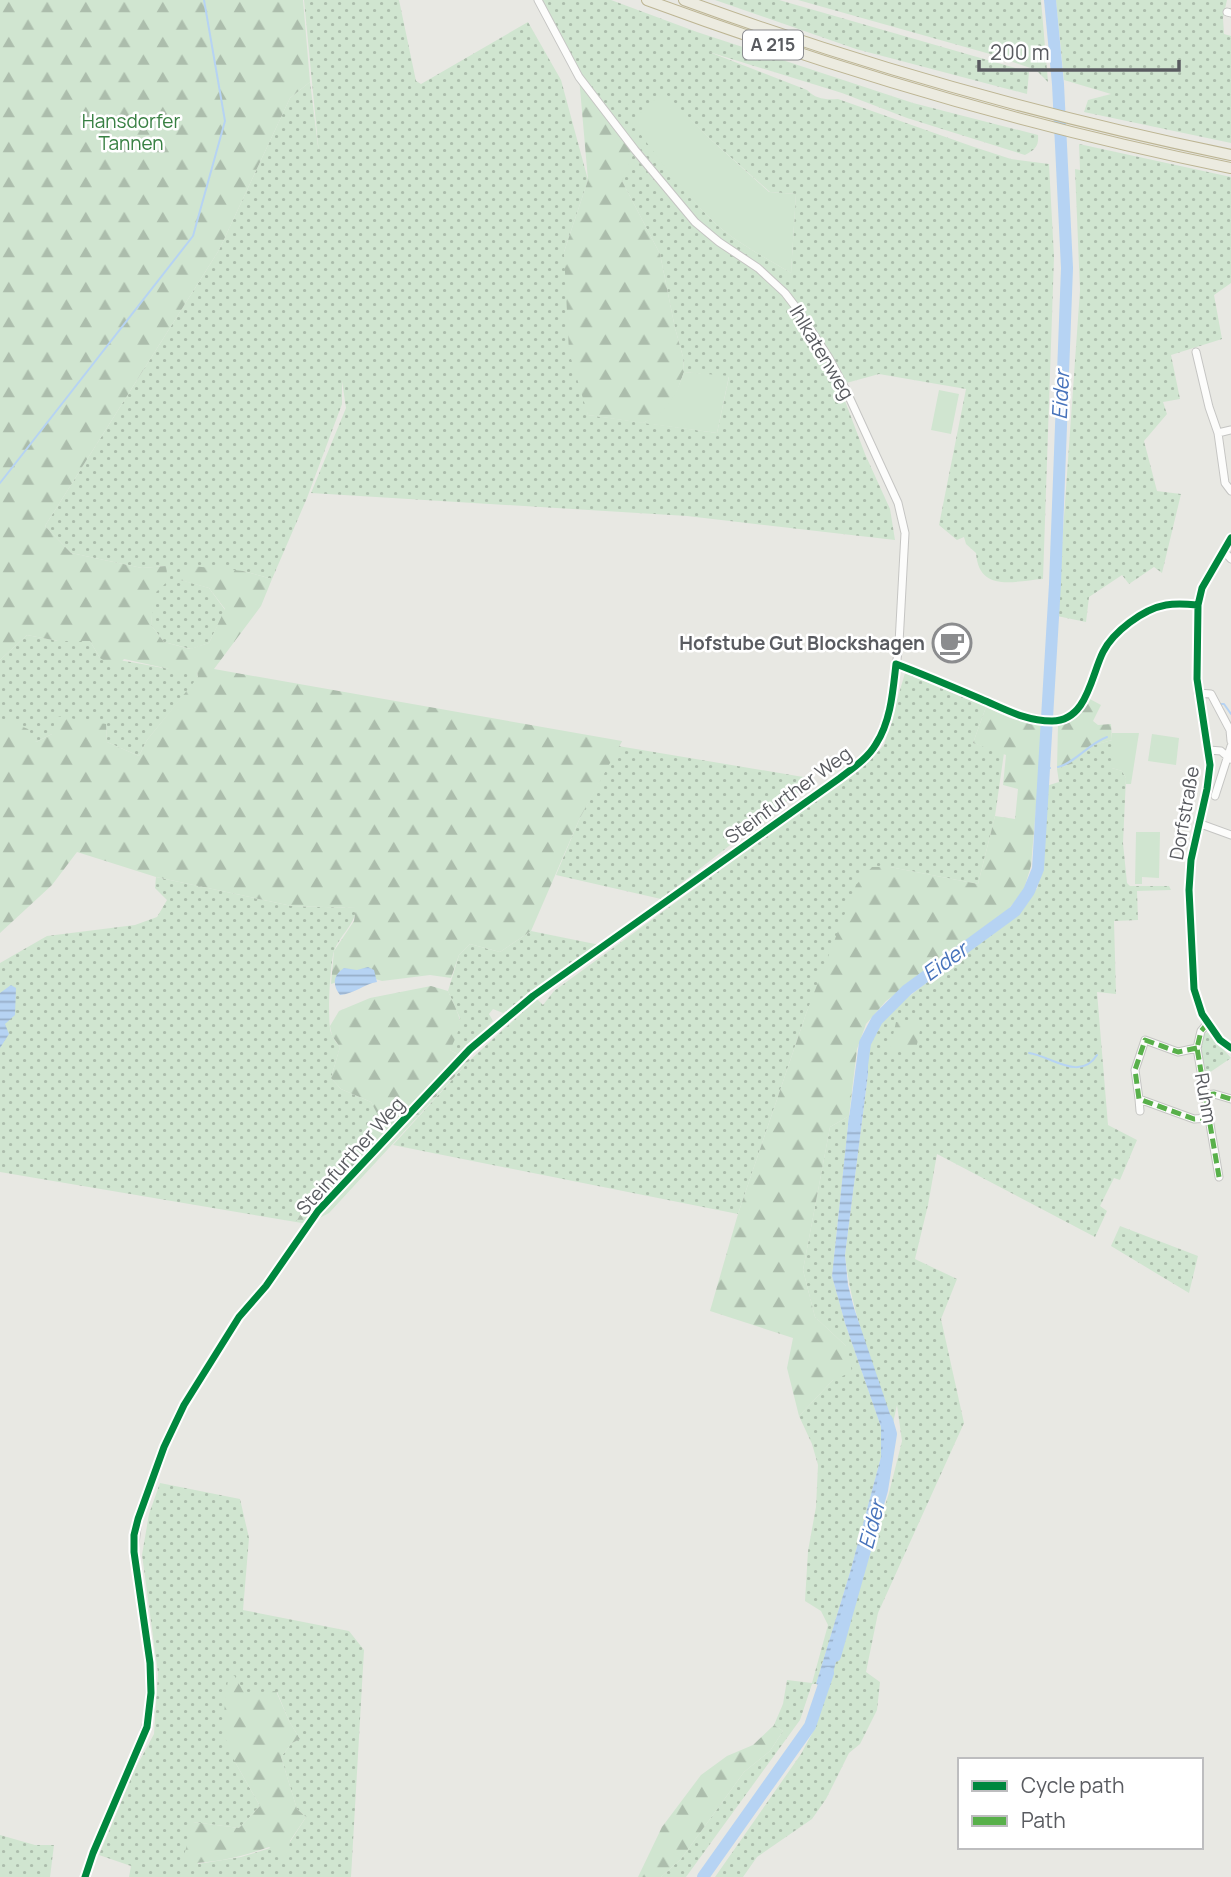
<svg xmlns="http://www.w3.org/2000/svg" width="1231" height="1877" viewBox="0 0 1231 1877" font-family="Manrope,sans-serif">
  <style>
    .grass { fill: url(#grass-dots); fill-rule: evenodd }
    .forest { fill: url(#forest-firs) }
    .park { fill: #d0e5d0 }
    .water { fill: url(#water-rules) }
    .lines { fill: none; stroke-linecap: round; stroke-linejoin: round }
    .stream { stroke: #b6d3f3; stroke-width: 2 }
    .river { stroke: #b6d3f3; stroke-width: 12 }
    .minor-casing { stroke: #c5c5c3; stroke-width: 9 }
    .highway-casing { stroke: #bdb593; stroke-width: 12 }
    .minor { stroke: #fcfcfb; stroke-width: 7 }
    .highway { stroke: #ecebe0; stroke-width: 10 }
    .quiet { stroke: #58b04a; stroke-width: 5; stroke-dasharray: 10 5; stroke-linecap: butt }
    .cycleway-casing { stroke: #fff; stroke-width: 11 }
    .cycleway { stroke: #00873e; stroke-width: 7 }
    .labels { text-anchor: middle; stroke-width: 5; stroke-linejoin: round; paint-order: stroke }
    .shield { fill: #fff; stroke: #8b8c90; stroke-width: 2 }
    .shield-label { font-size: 18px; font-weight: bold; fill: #595b60 }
    .park-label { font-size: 19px; fill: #388043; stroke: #fff }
    .street-label { font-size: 19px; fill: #595b60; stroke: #fff }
    .poi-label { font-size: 19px; font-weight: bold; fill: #595b60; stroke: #fff; text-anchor: end }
    .water-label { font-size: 21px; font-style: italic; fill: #4773bb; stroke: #fff }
  </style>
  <defs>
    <pattern id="grass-dots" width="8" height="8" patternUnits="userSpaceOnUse" patternTransform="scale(1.75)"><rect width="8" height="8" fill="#d0e5d0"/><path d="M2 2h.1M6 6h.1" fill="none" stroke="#acbdac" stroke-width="1.8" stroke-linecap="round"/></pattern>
    <pattern id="forest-firs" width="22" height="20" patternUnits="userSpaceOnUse" patternTransform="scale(1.75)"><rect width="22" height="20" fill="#d0e5d0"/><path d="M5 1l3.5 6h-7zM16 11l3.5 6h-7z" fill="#acbdac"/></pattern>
    <pattern id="water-rules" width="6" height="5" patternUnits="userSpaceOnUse" patternTransform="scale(1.75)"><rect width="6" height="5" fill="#b6d3f3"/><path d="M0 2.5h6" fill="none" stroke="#97aec8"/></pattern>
  </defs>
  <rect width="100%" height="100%" fill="#e8e8e3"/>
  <!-- grass -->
  <path class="grass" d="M304,0h95l17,81 5,3 107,-62 33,58 27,100 -24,72 24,163 129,18 12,-56 -45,-5 -1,-15 -8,-29 -15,-74 -38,-73 -29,-87 -55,-94h73l86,32 216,71 125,32c1,11 -3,15 -13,20l-118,-37 -65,-25 -133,-41 98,38c9,9 18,10 31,9l136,48 37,12 38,5 5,93 -11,322c-29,2 -64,14 -67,-26l-10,-9 -2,-7 -7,3 -18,-15 27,-136 -87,-15 -40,11 26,69 25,55 5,31 -208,-24 -376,-23 35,-85 -4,-27v23l-35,94 -35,81 -29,-8 -62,9 28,8 16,22 -16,33 -18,6 -27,-7 -13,-17 2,-31 13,-28 -24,2 -71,-15 -26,-27 174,-276 71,-152 20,-16 9,72zM664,93l45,45 61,54 26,2 -5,79c-26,-16 -55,-30 -77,-51 -25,-24 -45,-52 -66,-79z
    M715,0h64l250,72 -2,22 -171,-45z
    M798,0h243l7,82 -12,-12 -46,-16z
    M1056,0h171l-4,18 1,16 7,2v107l-147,-31 4,-12 23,-6 -47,-14z
    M1079,144l152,33v106l-17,12 8,44 -51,16 9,44 -17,3 4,12 -23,27 13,50 24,3 -19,79 -8,-6 -25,17 -7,-9 -33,22 -3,25 -29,-6 23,-326 -5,-121 5,1z
    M27,635l31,6h32l10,17c33,2 64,13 97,13l1,7 -51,62 -8,16 -32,-14 -1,-17 -54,9 -16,8 -36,-24v-58z
    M905,673l81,34 -13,36 31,10 -9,63 -17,68 -88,-17h-17l-66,144 -69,203 -345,-69 77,-85 67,-61 6,6 11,-14 313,-228 17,-18z
    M1112,740v28l10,3 4,7 -3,65 4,40 3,3h39l2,4 -34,1 1,29 -24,1 2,73 -19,-2 11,133 29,15 -17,40 -6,-2 -14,28 7,5 -12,26 -158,-83 -9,51 -13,54 42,20 -16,40 23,104 -86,190 -12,59 14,10 -3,28 -17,34 -11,9 -23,46 -14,20 -55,38 -14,20h-28l86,-123 14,-26 74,-235 13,-52 -5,-36 -4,18c-19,-55 -42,-110 -48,-168l23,-181v-30l16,-28 134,-105 15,-21 4,-1 5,-20 4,-83 13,-4 -2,-13 16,-6 21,-18z
    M618,746l197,33 -154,120 -105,-24 23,-55z
    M156,877l136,29 65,2c-4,19 -17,27 -23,43 -4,13 -7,69 -3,82 2,6 6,10 9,14l-9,31 10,11 30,13 11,19 -65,64 -21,37 -296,-50v-209l47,-27 88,-11 22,-8 10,-17 -12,-12z
    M531,931l69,14 -97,68 -10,-4 -4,5 4,7 -33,34 -10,-5 10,-32 -12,-27 11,-36 11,-11 30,8z
    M1208,1032l23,26 -25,17 -6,-29 1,-10z
    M849,1116l-17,160 13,47 36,104v30l-30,112 -35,115h-4l-12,36 -114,157h-25l20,-18 63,-87 26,-21 13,-20 -9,-6 9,-21 4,-24 25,3 16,-58 -7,-14 -16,-10 3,-50 8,-44 2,-42 -6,-21 -13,-28 34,-36 13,-34 -31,-29 -12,-47 27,-143z
    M1120,1226l78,30 -9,37 -78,-47z
    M160,1483l80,16 9,39 -6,72 106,21 15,19 -13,227h-222l2,-11 -32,-11 35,-84 20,-37 4,-61 -16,-118 7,-41zM277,1692l12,29 11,18 -8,4 -11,14 16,52 9,8 -16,25 -49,15 -43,7 -5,-42 46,6 21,-22 -25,-44z
    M0,1835l35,10h19l-4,32h-50z"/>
  <!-- forest -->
  <path class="forest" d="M0,0h303l7,82 -20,16 -71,152 -174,276 26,27 71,15 24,-2 2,15 -14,13 -3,31 13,17 26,7 19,-6 16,-34 -16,-21 -29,-8 1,-15 62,6 29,8 -11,27 -47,63 408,72 -43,79 -48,111 -31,21 -30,-8 -11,11 -8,23 -21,-3 -48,6 -22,-7 -29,10 3,-33 20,-30 2,-13 -64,-2 -136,-29 -79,-25 -25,33 -52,48v-215l28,11 8,13 16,-8 4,-18 50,8 1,18 32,14 8,-16 51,-63 -1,-6h-19l-54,-12 -8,9 -16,-10 -10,-17h-32l-31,-6 -27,25z
    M579,77l56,73 -13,31 38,73 15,74 8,29 1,15 -10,27 -12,15 -19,9 -55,-8 -19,-63 -5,-100 24,-72z
    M1088,698l13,7 -8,16 5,4 13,-1 1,16 -18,5 -20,18 -17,6 1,-44 12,-5z
    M986,707l24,11 33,7 -12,141 -8,26 -17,20 -120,89 -20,23 -9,25 -8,67 -19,11 -27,143 12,47 31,29 6,26 -19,8 -34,36 -12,-48 6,-30 -83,-27 28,-97 69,-203 49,-126 16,-18h18l88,17 17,-68 20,3 3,-30 -15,-4 3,-30 -33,-12z
    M431,986l17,5c13,30 17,28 2,59l20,10 -141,153 -21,11 -12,-2 21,-37 64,-64 -10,-19 -30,-13 -10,-11 9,-31 -8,-11 -2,-10 9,-15 31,-13z
    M922,1021l-6,28h-26l6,-27z
    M234,1675l10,18 32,-2 13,30 11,18 -8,4 -11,14 16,52 9,8 -16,24 -3,18 -18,-12c-28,10 -57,17 -87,16l11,-41 46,6 21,-22 -25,-44 -13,-32 6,-51z
    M774,1725l9,6 -13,20 -26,21 -63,87 -20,18h-23l24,-50 39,-52 26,-19 26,-11z"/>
  <!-- park -->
  <path class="park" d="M664,92l45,46 60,54 27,2 -5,79c-26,-16 -55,-30 -77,-51 -31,-30 -58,-66 -83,-101z
    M684,372l45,4 -12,57 -74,-10c27,-13 31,-24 41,-51z
    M939,390l20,4 -8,40 -20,-4z
    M1112,733h27l-8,51h-5v-6l-4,-7 -10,-3z
    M1152,734l27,4 -3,27 -28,-4z
    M1136,832h24l-1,46 -17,-1v7h-7z"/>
  <!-- water -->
  <path class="water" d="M368,967l6,3 3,12c-13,2 -23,12 -37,13 -7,-9 -8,-19 4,-27l13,2z
    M11,985l5,3 -1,27 -10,9 4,10 -9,14v-55z
    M865,1043l3,1v30l-23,181 3,30 6,23 39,115 -11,67 -53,198 -13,-4 35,-115 30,-112v-30l-36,-104 -13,-47 17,-160 7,-4z"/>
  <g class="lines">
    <!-- stream -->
    <path class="stream" d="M0,483l193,-247 32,-115 -21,-121
      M1220,704h4l7,10
      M1044,767l6,1
      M1058,767c17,-4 30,-23 49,-30
      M1029,1053c22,3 51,29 68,2"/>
    <!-- river -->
    <path class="river" d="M854,1126l11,-83 12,-23 30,-30 108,-79 14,-20 9,-22 17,-285 12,-316 -9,-184 -8,-84
      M835,1656l47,-166 9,-56 -4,-14
      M703,1877l107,-151 18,-53"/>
    <defs>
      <path id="minor" d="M1227,12l4,1
        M1196,352l13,55 9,26 7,50 6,8
        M1218,433l13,-3
        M1231,538l-29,50 -4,17 -1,74 13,86 -3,24 -16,71 -2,30 5,99 8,25 18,26 11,8
        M1223,550l8,9
        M896,664c29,11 57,23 85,35 24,10 44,22 71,22 35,0 39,-45 51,-69 10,-20 40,-43 63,-47 11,-2 21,-1 32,0
        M1198,693l13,1 19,36 1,11
        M1209,750l12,1 9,8
        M1215,796l16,-50
        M1198,823l33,12
        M1208,1023l-7,8 -4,17 22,129
        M1197,1048l-19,4 -33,-12 -10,30 4,29 55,20 16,-1
        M1206,1095l8,-1 17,5
        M1139,1099l1,12
        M85,1877l8,-24 45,-102 12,-39v-49l-16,-111 4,-33 26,-72 20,-42 55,-88 27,-31 52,-75 152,-162 63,-53 307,-218 24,-19 12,-14 10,-24 7,-29 6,-49 6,-110 -7,-30 -53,-115 -16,-30 -31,-48 -13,-17 -27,-25 -39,-26 -24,-20 -60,-72 -56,-73 -41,-77"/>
      <path id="highway" d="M647,0c190,70 385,128 584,168
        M684,0c178,65 362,117 547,155"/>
    </defs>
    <!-- minor casing -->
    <use href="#minor" class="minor-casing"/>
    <!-- highway casing -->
    <use href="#highway" class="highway-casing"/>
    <!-- minor -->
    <use href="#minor" class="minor"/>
    <!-- highway -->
    <use href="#highway" class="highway"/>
    <!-- quiet -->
    <path class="quiet" d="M1208,1023l-7,8 -4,17 22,129
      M1197,1048l-19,4 -33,-12 -10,30 4,29 55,20 16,-1
      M1206,1095l8,-1 17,5"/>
    <defs>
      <path id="cycleway" d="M1231,538l-29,50 -4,17 -1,74 13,86 -3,24 -16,71 -2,30 5,99 8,25 18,26 11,8
        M85,1877l8,-24 54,-126 4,-34 -1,-30 -16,-111v-17l4,-16 26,-72 20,-42 55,-88 27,-31 52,-75 152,-162 63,-53 307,-218c13,-10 28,-20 36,-34 15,-23 17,-54 20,-80 29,11 57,23 85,35 24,10 44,22 71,22 35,0 39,-45 51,-69 10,-20 40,-43 63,-47 11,-2 21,-1 32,0"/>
    </defs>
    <!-- cycleway casing -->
    <use href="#cycleway" class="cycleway-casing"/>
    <!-- cycleway -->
    <use href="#cycleway" class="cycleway"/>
  </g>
  <!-- icons -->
  <defs>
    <symbol id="cafe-ring" viewBox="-11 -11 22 22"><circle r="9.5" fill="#fff" stroke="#8b8c8e" stroke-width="1.5"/><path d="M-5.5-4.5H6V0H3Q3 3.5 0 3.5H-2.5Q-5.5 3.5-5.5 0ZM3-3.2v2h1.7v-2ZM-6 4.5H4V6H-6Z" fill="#8b8c8e"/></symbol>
  </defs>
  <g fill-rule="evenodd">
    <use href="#cafe-ring" x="930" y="621" width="44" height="44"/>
  </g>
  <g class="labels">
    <!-- shield labels -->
    <rect class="shield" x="743" y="30.5" width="60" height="29" rx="5"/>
    <g class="shield-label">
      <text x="773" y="51">A 215</text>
    </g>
    <!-- park labels -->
    <g class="park-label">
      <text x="131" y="128">Hansdorfer<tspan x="131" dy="22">Tannen</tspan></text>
    </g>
    <!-- street labels -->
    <g class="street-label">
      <text transform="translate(822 352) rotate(59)" y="7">Ihlkatenweg</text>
      <text transform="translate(788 795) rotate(-36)" y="7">Steinfurther Weg</text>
      <text transform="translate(1184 813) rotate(-80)" y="7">Dorfstraße</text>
      <text transform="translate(1206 1098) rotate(80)" y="7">Ruhm</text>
      <text transform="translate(350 1156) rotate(-48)" y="7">Steinfurther Weg</text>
    </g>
    <!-- poi labels -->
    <g class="poi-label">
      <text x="925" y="650">Hofstube Gut Blockshagen</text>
    </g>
    <!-- water labels -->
    <g class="water-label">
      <text transform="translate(1061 395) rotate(-87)" y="7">Eider</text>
      <text transform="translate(945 962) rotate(-36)" y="7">Eider</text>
      <text transform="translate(872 1525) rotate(-75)" y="7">Eider</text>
    </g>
  </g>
  <!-- legend -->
  <rect x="958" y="1758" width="245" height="91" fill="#ffffff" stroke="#bdbdbf" stroke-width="2"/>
  <rect x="972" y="1781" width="35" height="10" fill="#00873e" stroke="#bdbdbf" stroke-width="2"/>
  <text x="1021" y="1793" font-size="21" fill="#595b60">Cycle path</text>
  <rect x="972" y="1816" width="35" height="10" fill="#58b04a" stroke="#bdbdbf" stroke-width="2"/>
  <text x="1021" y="1828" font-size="21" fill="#595b60">Path</text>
  <!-- scale -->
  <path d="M979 60v10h200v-10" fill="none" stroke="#595b60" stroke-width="3.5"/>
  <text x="990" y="60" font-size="21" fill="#595b60" stroke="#ffffff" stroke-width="5" paint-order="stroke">200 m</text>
</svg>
